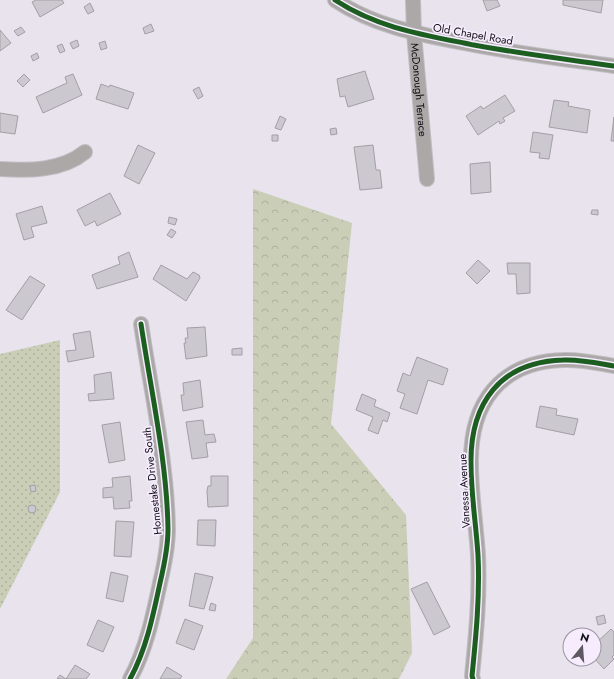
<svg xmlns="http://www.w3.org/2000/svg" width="614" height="679" viewBox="0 0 614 679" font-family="Jost,sans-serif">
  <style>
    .forest { fill: url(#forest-crowns) }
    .park { fill: url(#park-dots) }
    .building { fill: #ccc8cf; stroke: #a39fa6 }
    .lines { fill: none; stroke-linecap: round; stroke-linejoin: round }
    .minor-casing { stroke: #c1bec4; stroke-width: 16 }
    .minor { stroke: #aba8a7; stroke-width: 14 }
    .cycleway-casing { stroke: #f6ecfe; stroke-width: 8 }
    .cycleway { stroke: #1b5e20; stroke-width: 5 }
    .labels { text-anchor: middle; stroke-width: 3.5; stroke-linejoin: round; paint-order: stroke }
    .street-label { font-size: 11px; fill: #120f15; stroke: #f6ecfe }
  </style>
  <defs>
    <pattern id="forest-crowns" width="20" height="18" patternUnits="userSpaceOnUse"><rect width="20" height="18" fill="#caceb7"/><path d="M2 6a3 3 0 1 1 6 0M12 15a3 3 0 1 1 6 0" fill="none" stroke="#acb09c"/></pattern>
    <pattern id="park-dots" width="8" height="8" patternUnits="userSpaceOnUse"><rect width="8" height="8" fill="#caceb7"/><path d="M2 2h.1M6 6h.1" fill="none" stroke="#acb09c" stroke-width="1.8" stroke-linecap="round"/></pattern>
  </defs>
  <rect width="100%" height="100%" fill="#e8e3ec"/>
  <!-- forest -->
  <path class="forest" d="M253,189l99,34 -21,201 75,91 6,138 -13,26h-173l27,-41z"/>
  <!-- park -->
  <path class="park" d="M60,340v152l-60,117v-255z"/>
  <!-- building -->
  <path class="building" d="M36,0h26l2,3 -24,14 -8,-15z
    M483,0h14l3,6 -13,5z
    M563,0h40l-2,13 -38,-8z
    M90,3l4,8 -6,3 -4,-7z
    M151,24l3,7 -9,3 -2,-6z
    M21,27l4,5 -7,4 -4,-5z
    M0,30l11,13 -11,8z
    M77,40l2,6 -6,3 -3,-6z
    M105,41l2,7 -6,2 -2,-7z
    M62,44l3,7 -5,2 -3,-7z
    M37,53l2,5 -6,3 -2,-5z
    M365,71l9,28 -26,8 -3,-11 -5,1 -3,-18z
    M24,74l6,6 -7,7 -6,-6z
    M73,74l9,21 -39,18 -7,-16 31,-14 -2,-6z
    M101,84l8,3 1,-2 24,8 -6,16 -32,-10z
    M199,87l4,9 -5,3 -5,-9z
    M505,95l10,16 -12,7 2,3 -5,3 -1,-3 -21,14 -12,-19 15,-10 2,3z
    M554,100l15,2 -1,4 22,4 -3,23 -38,-6z
    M0,113l18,3 -3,18 -15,-2z
    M280,116l6,3 -5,11 -6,-2z
    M614,117v24h-3z
    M336,128l1,6 -6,1 -1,-6z
    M533,132l20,3 -4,24 -10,-1 1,-5 -10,-1z
    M272,135h6v6h-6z
    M138,145l17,8 -16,31 -15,-8z
    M373,145l3,25h4l2,18 -22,2 -6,-43z
    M490,162l1,30 -20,2 -1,-30z
    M110,193l11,21 -24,12 -2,-5 -10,5 -8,-16z
    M42,206l5,17 -16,4 3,10 -10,3 -8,-26z
    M592,210h6v5l-7,-1z
    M169,217l8,2 -2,6 -7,-2z
    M171,229l5,3 -4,6 -5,-3z
    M129,252l9,25 -41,12 -5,-14 28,-11 -2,-7z
    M478,260l12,11 -13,13 -11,-11z
    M507,263h23v30l-13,1 -1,-20h-8z
    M161,265l26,14 6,-7 6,3 1,3 -14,23 -33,-22z
    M30,276l15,9 -23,35 -16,-10z
    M205,327l2,29 -21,3 -2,-16h2l-1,-5h3l-1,-10z
    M90,331l4,26 -26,5 -2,-11 10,-1 -3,-16z
    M242,348v7h-10v-6z
    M417,357l31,12 -5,16 -15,-5 -11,34 -17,-6 5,-14 -8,-3 6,-18 7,3z
    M111,372l3,27 -25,2 -1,-7 7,-1 -1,-18z
    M200,380l3,27 -20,4 -2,-16h3l-1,-12z
    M362,394l14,6 -2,6 16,7 -3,9 -4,-2 -5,14 -10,-4 5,-13 -17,-7z
    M540,406l17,3 -1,6 22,4 -4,16 -38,-8z
    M203,420l2,15 9,-1 2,8 -10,1 2,14 -16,2 -6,-37z
    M120,422l5,38 -16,3 -7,-38z
    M130,476l2,25h-3l1,7 -16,1 -1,-12 -10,1v-10l10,-1 -1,-9z
    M211,476h17v30l-20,1 -1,-16 1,-5h3z
    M35,485l1,6 -5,1 -1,-6z
    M28 509a4 4 0 1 1 8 0a4 4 0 1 1-8 0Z
    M198,520h18l-1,26 -18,-1z
    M116,521l18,1 -3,35 -17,-1z
    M111,572l17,4 -5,26 -17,-4z
    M195,573l18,4 -9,32 -15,-3z
    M427,582l23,45 -16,8 -23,-46z
    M211,603l5,2 -1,6 -6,-1z
    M604,615l2,8 -8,2 -2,-8z
    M185,619l18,7 -9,24 -18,-7z
    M98,620l16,7 -11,25 -16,-7z
    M611,629l3,3v23l-2,2 2,2 -10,10 -10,-11v-13z
    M75,665l15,9 -4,5h-29l3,-4 6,4z
    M167,667l15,9 -2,3h-20z"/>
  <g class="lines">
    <defs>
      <g id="minor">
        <path d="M335,0c39,26 83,34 129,43 49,10 100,16 150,23"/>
        <path id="s1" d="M413,0l1,34 13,145"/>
        <path d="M0,169c28,2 62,2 85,-17"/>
        <path d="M130,679c16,-29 23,-63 30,-96 4,-17 8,-36 8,-54 -1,-67 -17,-138 -27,-205"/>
        <path d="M473,679l-1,-3c4,-40 8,-81 6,-121 -2,-31 -7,-61 -7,-91 -1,-61 29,-102 92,-104 17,-1 34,3 51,6"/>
      </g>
    </defs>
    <!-- minor casing -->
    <use href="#minor" class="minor-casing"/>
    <!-- minor -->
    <use href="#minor" class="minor"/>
    <defs>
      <path id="cycleway" d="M335,0c39,26 83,34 129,43 49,10 100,16 150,23
        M130,679c16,-29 23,-63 30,-96 4,-17 8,-36 8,-54 -1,-67 -17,-138 -27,-205
        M473,679l-1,-3c4,-40 8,-81 6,-121 -2,-31 -7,-61 -7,-91 -1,-61 29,-102 92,-104 17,-1 34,3 51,6"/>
    </defs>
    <!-- cycleway casing -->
    <use href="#cycleway" class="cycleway-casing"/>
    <!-- cycleway -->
    <use href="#cycleway" class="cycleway"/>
  </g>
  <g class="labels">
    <!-- street labels -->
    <g class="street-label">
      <text transform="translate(473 34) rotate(10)" y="4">Old Chapel Road</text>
      <text dy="4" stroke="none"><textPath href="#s1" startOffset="90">McDonough Terrace</textPath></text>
      <text transform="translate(152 481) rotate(-96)" y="4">Homestake Drive South</text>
      <text transform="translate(464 491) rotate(-93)" y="4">Vanessa Avenue</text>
    </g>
  </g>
  <!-- north arrow -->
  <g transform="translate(582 647) rotate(17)"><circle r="19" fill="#f6ecfe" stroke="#9b94a1"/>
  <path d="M0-3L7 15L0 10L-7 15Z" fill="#5d5960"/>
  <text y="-6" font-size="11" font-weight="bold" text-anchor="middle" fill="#120f15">N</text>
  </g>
</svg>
